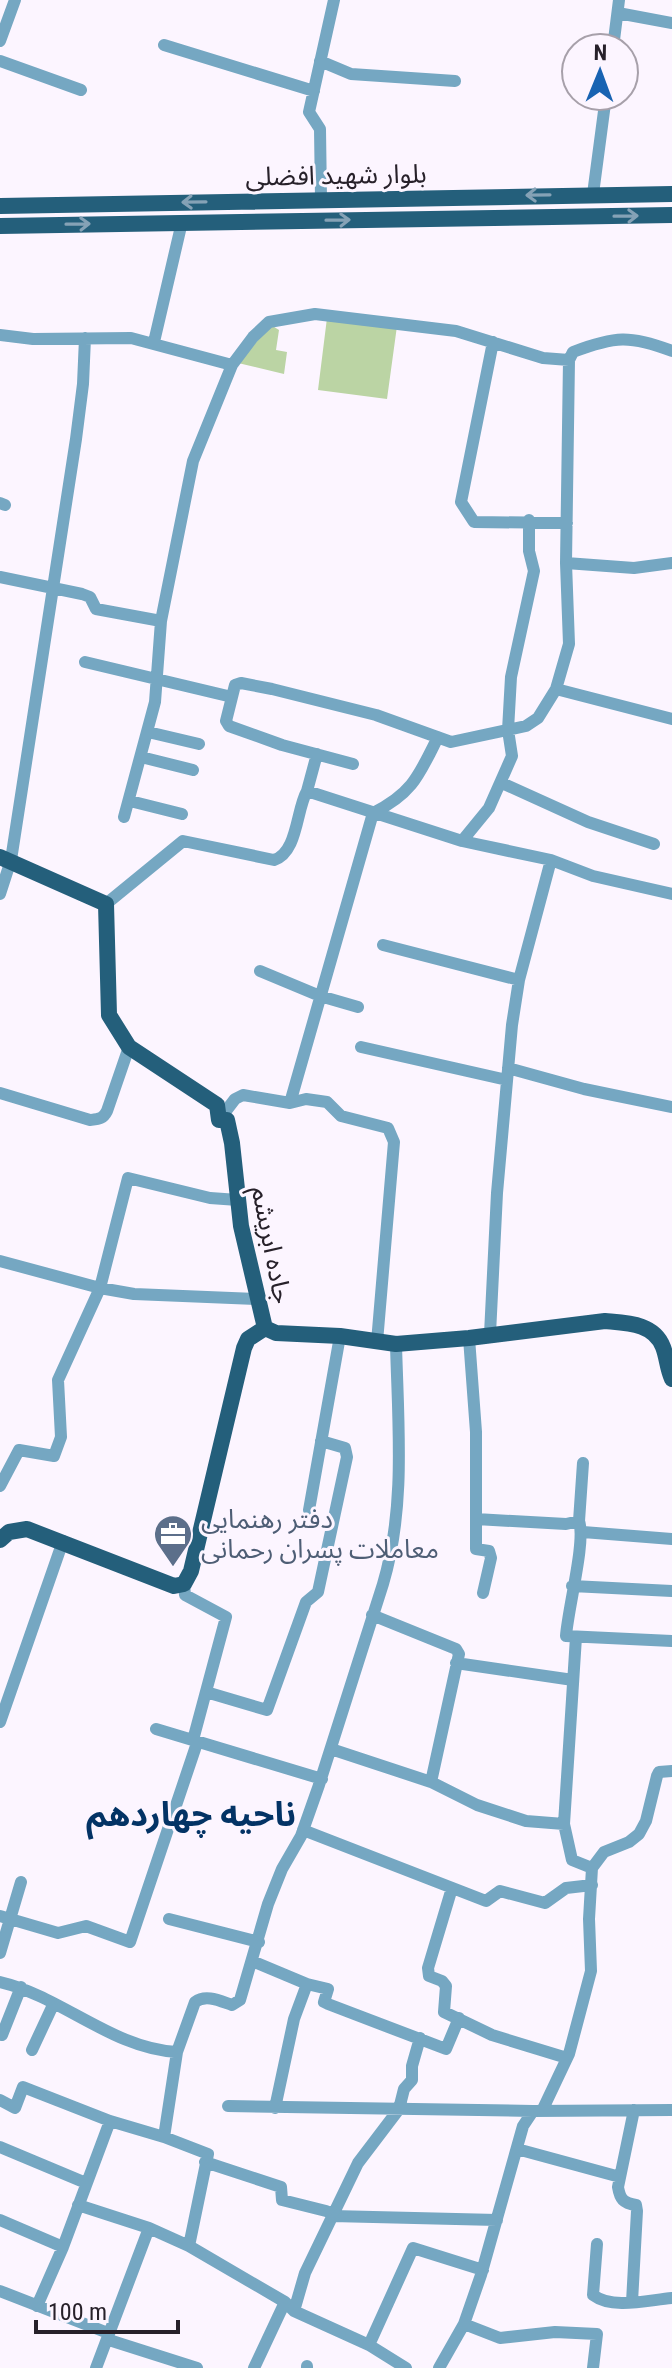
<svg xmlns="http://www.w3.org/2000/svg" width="672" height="2368" viewBox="0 0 672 2368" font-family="'Roboto Condensed','Noto Sans Arabic',sans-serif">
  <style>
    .green { fill: #bbd4a4 }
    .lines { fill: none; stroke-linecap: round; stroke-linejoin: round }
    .minor { stroke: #75a7c2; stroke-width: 12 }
    .major { stroke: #245f7b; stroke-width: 16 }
    .oneway { stroke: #85a2b6 }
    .labels { text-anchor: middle; stroke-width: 6; stroke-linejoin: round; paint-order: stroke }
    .street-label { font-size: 26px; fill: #27212a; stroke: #fcf5ff }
    .service-label { font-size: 26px; fill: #4e5e75; stroke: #fcf5ff; text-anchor: start }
    .district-label { font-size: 34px; font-weight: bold; fill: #033365; stroke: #fcf5ff }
  </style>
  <rect width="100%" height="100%" fill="#fcf5ff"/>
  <!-- green -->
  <path class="green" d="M327,318l70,8 -10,73 -69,-9z
    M271,325l8,5 -3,20 11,2 -3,22 -46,-11z"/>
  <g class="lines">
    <!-- minor -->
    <path class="minor" d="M618,13l54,10
      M0,41l15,-41
      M164,45l150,46
      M613,48l6,-48
      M0,61l81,29
      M320,61l31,13 104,7
      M593,194l13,-98
      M321,199l-1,-70 -11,-17 25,-112
      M0,335l33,4 98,-1 101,27
      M154,342l28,-120
      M493,342l-32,160 13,20 93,1
      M0,503l5,2
      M566,563l68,5 38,-5
      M0,577l82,17 8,3 6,12 65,12
      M85,662l147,35
      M556,689l116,30
      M148,732l51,12
      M141,757l52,13
      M353,764l-71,-19 -53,-19 -3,-5 9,-36 6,-2 31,6 104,26 75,27 75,-16 12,-8 18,-29 13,-45 -3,-81 3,-203 4,-8c42,-16 57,-17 99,-1
      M502,783l86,39 66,22
      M307,791l10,-37
      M130,801l52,13
      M124,817l31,-115 6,-81 32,-160 39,-96 21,-28 16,-15 46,-8 141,17 87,27 26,2
      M462,841l27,-33 23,-52 -4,-26 3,-53 23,-106 -5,-20v-31
      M0,894l11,-34 65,-421 7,-55 2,-46
      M106,904l77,-63 91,19c24,-8 22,-50 33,-69l155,50 89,19 42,16 79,18
      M383,945l136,35
      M260,971l60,25 38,11
      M361,1047l146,33
      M508,1068l76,21 88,18
      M0,1093l90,27c9,-1 13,-1 17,-9l22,-64
      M290,1103l83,-290c40,-20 46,-38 65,-76
      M219,1120l16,-21 8,-4 47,8 16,-4 21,3 14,14 47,12 6,14 -17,200
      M0,1261l100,27 34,6 122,5
      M490,1334l7,-141 15,-168 7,-45 32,-120
      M469,1338l7,94v87l90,5 13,-3c7,20 -11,87 -13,115l106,5
      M0,1486l19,-36 35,6 7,-19 -3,-57 42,-92 28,-110 82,20 28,2
      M309,1510l31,-174
      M476,1519v30l13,2 2,7 -8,35
      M579,1521l4,-58
      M583,1532l89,7
      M184,1584l1,11 41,22 -33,123
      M572,1586l100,5
      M372,1615l84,34 3,5 -28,128
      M576,1637l-12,187 8,36 20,8
      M456,1663l117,17
      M206,1692l61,18 39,-108 12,-10 29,-135 -2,-9 -24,-7
      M0,1722l63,-181
      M156,1729l166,50
      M331,1749l100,33 46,23 49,16 38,3
      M303,1830l183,71 14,-10 45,12 21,-15 26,-3
      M452,1888l-24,80 1,8 13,5 4,5 -2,26 48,23 75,23
      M0,1916l58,17 28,-7 44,16 67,-199
      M169,1919l90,23
      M0,1953l21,-71
      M252,1961l55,23 21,5 -4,13 4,2 118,45 13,-31
      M0,1982c61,14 113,67 177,70
      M2,2035l19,-48
      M32,2050l21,-45
      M0,2100l15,8 8,-21 87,34 54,16
      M228,2106l305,5 139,-1
      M275,2108l19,-89 13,-35
      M542,2111l27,-57 22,-83 -2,-52 3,-51 12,-16 25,-10 10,-8 7,-13 11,-45 2,-4 13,-1
      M0,2147l86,36
      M517,2149l103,28
      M205,2162l76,25 1,13 44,11 5,2 1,3 165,4
      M78,2205l71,23 40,18 96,56 9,9 75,34 37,23
      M0,2220l63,27
      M597,2244l-4,51c20,15 55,5 79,3
      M189,2246l19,-92 -44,-17 13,-85 18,-50c11,-8 25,-1 37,3l8,-5 28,-96 14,-35 19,-33 18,-51 64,-201c23,-77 15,-160 13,-240
      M0,2291l108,42
      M632,2302l5,-91 -1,-6c-13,-2 -16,-6 -18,-18l16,-77
      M37,2306l26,-59 47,-126
      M294,2311l11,-38 53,-110 41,-54 5,-20 8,-9v-14l8,-28
      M464,2324l36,14 55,-6 42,2 -4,34
      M109,2340l88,28
      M369,2345l44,-97 70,22
      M96,2368l53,-140
      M254,2368l31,-66
      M307,2368v-2
      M439,2368l25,-44 17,-49 42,-149 10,-15"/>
    <!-- major -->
    <path class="major" d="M0,206l672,-12
      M0,226l672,-11
      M0,857l106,47 3,111 20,32 88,58 2,15h8l5,23 9,83 24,102
      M265,1328l11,5 64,3 56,8 73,-6 136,-17c22,2 49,2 58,26 4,10 4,21 9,32
      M0,1540l9,-8 18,-3 147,57 10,-2 7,-13 53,-223 4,-9 17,-11"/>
  </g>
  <!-- one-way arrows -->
  <defs><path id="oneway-shaft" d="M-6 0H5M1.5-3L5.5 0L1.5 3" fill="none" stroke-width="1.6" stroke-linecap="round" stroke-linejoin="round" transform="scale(2)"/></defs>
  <g class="oneway">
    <use href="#oneway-shaft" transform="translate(538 195) rotate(179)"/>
    <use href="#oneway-shaft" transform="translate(194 202) rotate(179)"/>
    <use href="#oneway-shaft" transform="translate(626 216) rotate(-1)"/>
    <use href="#oneway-shaft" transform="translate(338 220) rotate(-1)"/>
    <use href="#oneway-shaft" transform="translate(78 224) rotate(-1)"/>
  </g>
  <!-- icons -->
  <defs>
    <symbol id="office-pin" viewBox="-11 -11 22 30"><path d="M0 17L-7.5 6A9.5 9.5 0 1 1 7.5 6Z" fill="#5c6f8a" stroke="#fcf5ff"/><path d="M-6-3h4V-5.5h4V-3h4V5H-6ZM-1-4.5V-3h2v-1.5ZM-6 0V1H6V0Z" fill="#fff"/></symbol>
  </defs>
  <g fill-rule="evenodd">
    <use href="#office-pin" x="151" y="1512" width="44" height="60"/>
  </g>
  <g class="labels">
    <!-- street labels -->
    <g class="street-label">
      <text transform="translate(336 175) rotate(-1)" y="9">بلوار شهید افضلی</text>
      <text transform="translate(272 1245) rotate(79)" y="9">جاده ابریشم</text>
    </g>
    <!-- service labels -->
    <g class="service-label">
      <text x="201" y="1528">دفتر رهنمایی<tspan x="201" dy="30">معاملات پسران رحمانی</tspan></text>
    </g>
    <!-- district labels -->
    <g class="district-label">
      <text x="191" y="1826">ناحیه چهاردهم</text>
    </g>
  </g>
  <!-- north arrow -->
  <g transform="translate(600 72) rotate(1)"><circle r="38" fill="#fcf5ff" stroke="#a7a0aa" stroke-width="2"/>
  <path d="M0-6L14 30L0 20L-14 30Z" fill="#1863b2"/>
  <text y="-12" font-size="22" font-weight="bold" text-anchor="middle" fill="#27212a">N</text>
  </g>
  <!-- scale -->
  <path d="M36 2320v12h142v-12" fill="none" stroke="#27212a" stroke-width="4"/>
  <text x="48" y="2320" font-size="24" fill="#27212a" stroke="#fcf5ff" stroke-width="6" paint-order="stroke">100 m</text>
</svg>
